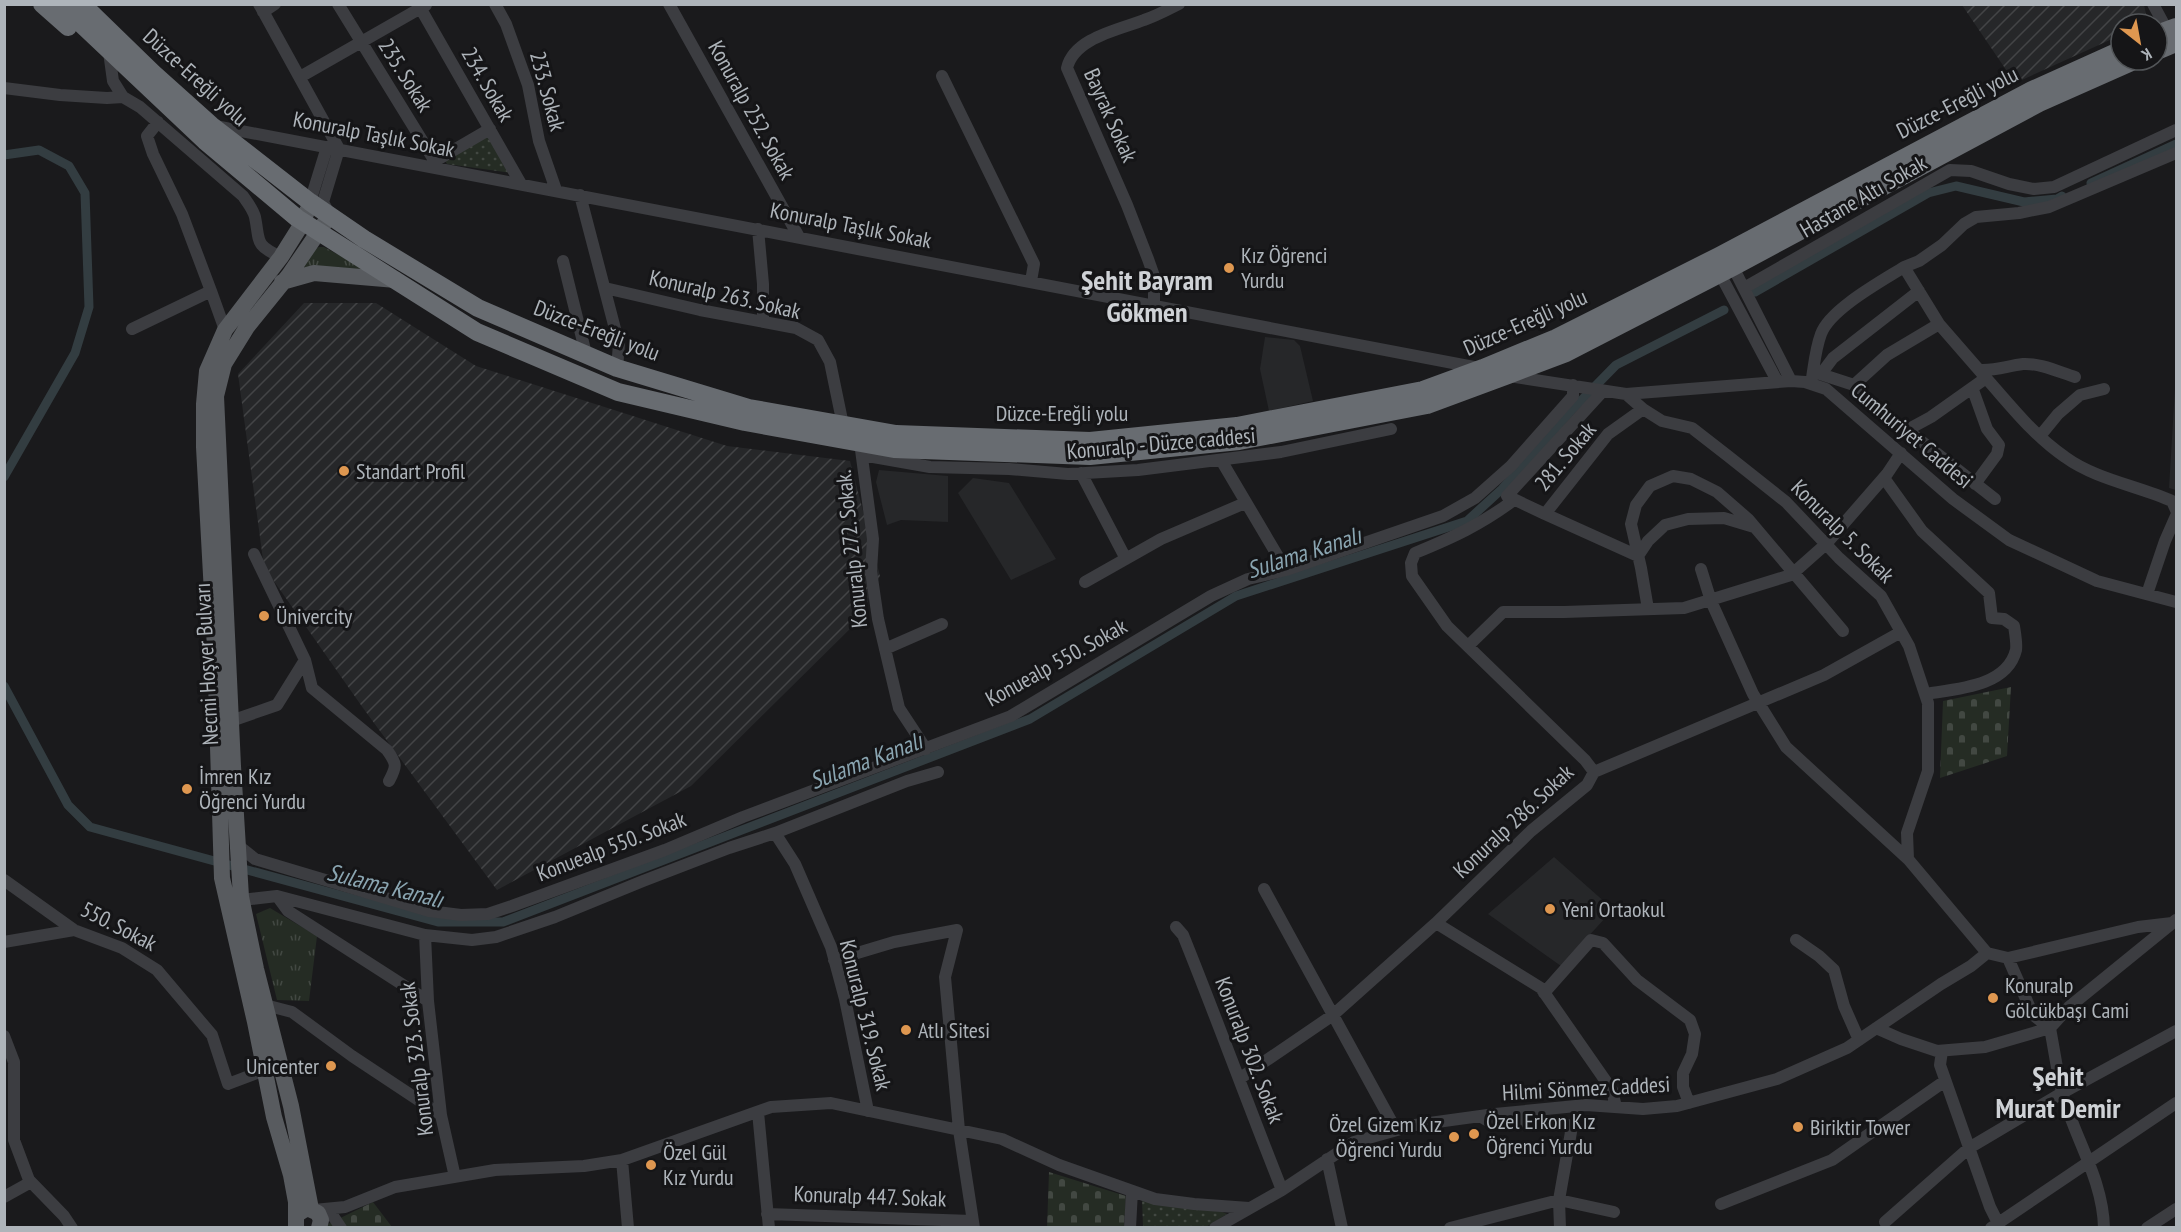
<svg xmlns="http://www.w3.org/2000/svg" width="2181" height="1232" viewBox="0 0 2181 1232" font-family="'PT Sans Narrow',sans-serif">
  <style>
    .built { fill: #262729 }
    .industrial { fill: url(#industrial-furrows) }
    .grass { fill: url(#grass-tufts) }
    .cemetery { fill: url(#cemetery-stones) }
    .park { fill: url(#park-dots) }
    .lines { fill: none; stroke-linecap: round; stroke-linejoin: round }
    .canal { stroke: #333d41; stroke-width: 9 }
    .minor { stroke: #3c3d41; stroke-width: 12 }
    .major { stroke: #585b5f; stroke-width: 16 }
    .highway { stroke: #686c71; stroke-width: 18 }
    .poi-dot { fill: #de9750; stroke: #151517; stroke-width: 2 }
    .labels { text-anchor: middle; stroke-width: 6; stroke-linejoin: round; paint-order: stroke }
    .street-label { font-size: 22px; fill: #aeb4ba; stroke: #151517 }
    .poi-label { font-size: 22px; fill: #aeb4ba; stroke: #151517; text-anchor: start }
    .water-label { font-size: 24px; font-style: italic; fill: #8aa5b1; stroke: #151517 }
    .district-label { font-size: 28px; font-weight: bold; fill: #cfd2d6; stroke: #151517 }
  </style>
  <defs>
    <pattern id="industrial-furrows" width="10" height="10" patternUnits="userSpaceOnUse" patternTransform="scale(1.5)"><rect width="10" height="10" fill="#262729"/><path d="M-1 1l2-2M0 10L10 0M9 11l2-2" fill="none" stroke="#434446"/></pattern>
    <pattern id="grass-tufts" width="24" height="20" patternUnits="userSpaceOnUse" patternTransform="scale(1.5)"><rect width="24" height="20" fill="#252c24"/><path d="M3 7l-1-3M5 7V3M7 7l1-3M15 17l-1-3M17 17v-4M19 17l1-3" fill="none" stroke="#424842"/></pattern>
    <pattern id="cemetery-stones" width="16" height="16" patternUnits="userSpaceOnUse" patternTransform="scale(1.5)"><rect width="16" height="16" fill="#252c24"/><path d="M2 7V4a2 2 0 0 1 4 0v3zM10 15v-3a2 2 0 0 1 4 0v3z" fill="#424842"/></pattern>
    <pattern id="park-dots" width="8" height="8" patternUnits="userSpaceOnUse" patternTransform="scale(1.5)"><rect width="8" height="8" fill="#252c24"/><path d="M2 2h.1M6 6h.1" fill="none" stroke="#424842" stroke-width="1.8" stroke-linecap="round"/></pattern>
  </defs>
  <rect width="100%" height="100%" fill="#1a1a1c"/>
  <!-- built -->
  <path class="built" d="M1265,337l29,3 6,6 13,55 -44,10 -9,-42z
    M2175,388h1v102l-7,-2z
    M879,470l69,6v46l-47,-2 -14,5 -11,-43z
    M973,478l36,5 47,76 -45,21 -53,-87z
    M1554,857l53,47 1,11 -47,51 -73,-52z"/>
  <!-- industrial -->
  <path class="industrial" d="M1962,5h182l4,18 -27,1v11l-106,48z
    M304,303h72l100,63 251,80 123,15 30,115 -22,45 -167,165 -194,104 -134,-182 -99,-141 -26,-193z"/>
  <!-- grass -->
  <path class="grass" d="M319,247h5l44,24 -69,2 14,-23z
    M270,908l47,28 -8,65 -32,-1 -21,-86z"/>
  <!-- cemetery -->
  <path class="cemetery" d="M2011,687l-4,69 -67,22 3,-77z
    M1049,1172l77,24 -2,31 -77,1z
    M373,1202l19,25 -72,1z"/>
  <!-- park -->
  <path class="park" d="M488,134l23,39 -64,-9 -3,-5z
    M1142,1199l78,12 7,3 -21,13h-63z"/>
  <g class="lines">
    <!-- canal -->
    <path class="canal" d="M4,155l35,-5 30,16 16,27 4,114 -14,46 -71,124
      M2091,183l85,-39
      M1755,292l173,-99 28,-7 68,16 33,-3 5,-3
      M4,686l64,119 22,22 348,95h65l527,-203 206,-123 231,-75 35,-32 68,-77 46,-47 108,-55"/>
    <!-- minor -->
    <path class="minor" d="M259,4l80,145 -16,53 7,13
      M338,4l101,164
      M418,4l103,180
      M495,4l11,20 22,61 11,56 17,49
      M669,4l130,233
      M2153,4l14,26
      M263,12l12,-8
      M109,52l4,29 10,16
      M942,76l92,188 -3,17
      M300,77l126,-72
      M4,88l56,7 47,3 16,-1 17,10 103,89c4,6 10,13 12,21 5,24 -1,28 26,40
      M215,126l1264,242
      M435,161l55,-32
      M580,195l39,149 -2,24
      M310,202l17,-55
      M758,229l5,55v38
      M563,261l23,93
      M1728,263l5,4 58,114
      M1904,267l15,-6 23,-16 22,-21 12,-7 43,-4 30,-6 127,-54
      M1720,268v6l57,107
      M605,288l95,22 96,18 22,12 12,22 13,63
      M1744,288l206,-118 21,1 38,13 25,5 20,-2 122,-57
      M211,291l14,39
      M1154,305v-29l-6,-17 -21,-54 -60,-137c7,-30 51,-38 77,-48 12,-4 23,-10 35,-16
      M132,329l79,-38 -29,-77 -29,-60 -6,-18 11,-14
      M1979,370c17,1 28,-4 44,-6 17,-1 36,8 52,13
      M1814,372l40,13
      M1821,374l12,-16 86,-67
      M1509,376l117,18 165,-13 14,1 21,7 127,110 56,41 88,41 79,21
      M1986,378c25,28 48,58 79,79 30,22 73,29 107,44l4,9
      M1811,384c3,-17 4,-34 10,-50 9,-25 61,-53 83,-67l35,57 -52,31 -33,30 24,24 29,21 24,-13 55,-39 -47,-54
      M1973,390l14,39 12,16 -2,9 -22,30
      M1626,394l17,15 19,12 30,7 36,28 58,46 53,56 42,38 28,50 19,57v68l-21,62 1,26 79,94
      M1643,409l-35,25 -63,80 93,42 10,-15 17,-16 23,-6 36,-1 30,9
      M1907,430l88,69
      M2040,436l18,-22 22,-19 24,-6
      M861,450l12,89 -2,32 7,48 21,89 27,41
      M862,455l68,12 79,2 59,5 70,-4 143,-18 110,-23
      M1221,460l65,110
      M1081,473l45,86
      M1884,478l38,53 67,62 3,25 12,1 10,7c1,7 3,17 2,24 -9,37 -60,39 -91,44
      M1514,500c-34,25 -60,37 -99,53l-4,10 1,13 35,50 138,134 9,12 -7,13 -56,46 -95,92 105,65 71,102 4,17
      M1545,514l-38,-18 96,-105
      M254,554l51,106 7,28 75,62c10,14 10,16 2,31
      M1701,569l10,32 42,93 33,53 122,112
      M1085,582l76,-43 84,-36
      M2147,594l18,-53 11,-25
      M1648,609l-7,-41 -10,-44 5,-19 14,-19 23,-10 18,3 26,13 31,27 95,112
      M1468,646l35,-34h61l120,-4 107,-33 35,-31 61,-70 14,-21
      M885,649l57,-25
      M231,721l46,-16 28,-45
      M1594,772l230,-97 77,-43
      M775,833l20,31 36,83 14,52 23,112
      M237,842l3,5 15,12 174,52 32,4 27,-1 24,-8 153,-56 78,-33 268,-101 200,-120 37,-17 38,-9 157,-54 32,-18 36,-32 62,-70v-11
      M4,880l70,50 48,18 35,22 55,65 16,49 37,-14
      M1264,889l132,241
      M277,896l11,15 140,90
      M242,900l35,-4 148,39 47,5 24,-3 59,-20 88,-36 86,-33 46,-15 132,-52 31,-9
      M1176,927l7,8c34,84 65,170 99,255
      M425,935l3,66 13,114 14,62
      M1796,940l23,16 15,14 10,36 15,34
      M4,942l70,-12
      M1987,953l21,5 130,-31 34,-4
      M2008,958l25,57 17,13c4,21 7,43 12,64 12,45 41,87 42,136
      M834,960l60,-18 63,-12 -12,47 14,153 15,98
      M1544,993l47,-53 12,3 34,37 53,40 5,14 -3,20 -9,19v14l6,16
      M265,1005l27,7 60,44 89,59
      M1876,1028l25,11 36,12 48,-4 65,-19 19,-21 107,-87
      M4,1036l10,26v78l15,40 35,36 8,12
      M1942,1051l-2,14 50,142 8,16
      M1239,1079l94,-64 103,-92
      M758,1112l11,116
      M1480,1116l10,6 55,-1 23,4 3,7 -12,68 1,28
      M1327,1159l15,69
      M622,1160l6,68
      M4,1197l27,-15
      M1721,1204l111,-44 113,-79
      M314,1210l31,-3 50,-20 100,-17 89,-4 38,-6 149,-53 60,-4 171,36 57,26 96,34 39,5 55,4
      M767,1214l205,7
      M333,1216l8,12
      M1885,1222l84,-74 93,-55 114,-62
      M1130,1228l2,-37
      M1215,1228l67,-38 72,-48 61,-17 80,-11 91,-9 57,4 34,-3 100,-27 70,-31 94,-64 30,-18 16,-13
      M1450,1228l109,-28 55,12
      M1991,1228l185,-125
      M2147,1228l29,-19"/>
    <!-- major -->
    <path class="major" d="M282,282l32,-9 82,7
      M311,1209l-20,-103 -35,-137 -15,-72 -8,-131 -17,-370 8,-32 23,-37 42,-52 41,-60
      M296,1215v-13l-5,-27 -17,-58 -19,-95 -33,-144 -7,-230 -11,-201v-43l3,-33 18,-41 56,-73 22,-35 4,-11
      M296,1228v-13l11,-7 11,5 3,7 -2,8"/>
    <!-- highway -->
    <path class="highway" d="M42,4l26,23
      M60,4l145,137 92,77 180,114 141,60 127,30 149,27 196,7 149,-15 188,-36 81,-30 58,-22 167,-86 306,-164 97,-43
      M82,4l71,69 58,52 99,77 54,37 114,69 139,60 132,40 147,26 194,7 147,-15 186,-36 60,-22 73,-30 163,-82 313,-166 89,-40
      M2157,34l19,-7
      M2157,51l19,-8"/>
  </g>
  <!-- markers -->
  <g class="poi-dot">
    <circle cx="1229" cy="268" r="6"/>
    <circle cx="344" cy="471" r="6"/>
    <circle cx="264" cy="616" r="6"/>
    <circle cx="187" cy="789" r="6"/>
    <circle cx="1550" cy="909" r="6"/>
    <circle cx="1993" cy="998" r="6"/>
    <circle cx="906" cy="1030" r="6"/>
    <circle cx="331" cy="1066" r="6"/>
    <circle cx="1798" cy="1127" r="6"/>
    <circle cx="1474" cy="1134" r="6"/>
    <circle cx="1454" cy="1137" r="6"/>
    <circle cx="651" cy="1165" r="6"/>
  </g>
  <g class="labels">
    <!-- street labels -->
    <g class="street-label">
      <text transform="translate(406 75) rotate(58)" y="8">235. Sokak</text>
      <text transform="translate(196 77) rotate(42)" y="8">Düzce-Ereğli yolu</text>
      <text transform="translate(488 84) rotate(60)" y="8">234. Sokak</text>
      <text transform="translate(548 91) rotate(75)" y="8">233. Sokak</text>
      <text transform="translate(1957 102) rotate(-27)" y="8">Düzce-Ereğli yolu</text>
      <text transform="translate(752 110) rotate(61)" y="8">Konuralp 252. Sokak</text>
      <text transform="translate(1111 115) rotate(66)" y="8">Bayrak Sokak</text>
      <text transform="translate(374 134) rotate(11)" y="8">Konuralp Taşlık Sokak</text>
      <text transform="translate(1863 196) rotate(-30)" y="8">Hastane Altı Sokak</text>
      <text transform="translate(851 225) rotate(11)" y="8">Konuralp Taşlık Sokak</text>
      <text transform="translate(725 294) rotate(13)" y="8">Konuralp 263. Sokak</text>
      <text transform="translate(1525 322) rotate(-24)" y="8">Düzce-Ereğli yolu</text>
      <text transform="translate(597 330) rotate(21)" y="8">Düzce-Ereğli yolu</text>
      <text x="1062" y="421">Düzce-Ereğli yolu</text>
      <text transform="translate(1912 435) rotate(40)" y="8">Cumhuriyet Caddesi</text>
      <text transform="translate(1161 443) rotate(-5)" y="8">Konuralp - Düzce caddesi</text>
      <text transform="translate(1565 456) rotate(-50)" y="8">281. Sokak</text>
      <text transform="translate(1843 531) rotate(45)" y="8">Konuralp 5. Sokak</text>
      <text transform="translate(851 549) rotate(-96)" y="8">Konuralp 272. Sokak.</text>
      <text transform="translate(1056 662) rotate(-29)" y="8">Konuealp 550. Sokak</text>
      <text transform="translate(206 664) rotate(-93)" y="8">Necmi Hoşver Bulvarı</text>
      <text transform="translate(1513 821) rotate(-43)" y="8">Konuralp 286. Sokak</text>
      <text transform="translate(611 846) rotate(-21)" y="8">Konuealp 550. Sokak</text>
      <text transform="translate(119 926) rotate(27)" y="8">550. Sokak</text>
      <text transform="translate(866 1015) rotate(76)" y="8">Konuralp 319. Sokak</text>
      <text transform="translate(1250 1050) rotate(69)" y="8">Konuralp 302. Sokak</text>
      <text transform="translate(416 1059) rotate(-97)" y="8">Konuralp 323. Sokak</text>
      <text transform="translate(1586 1088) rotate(-3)" y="8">Hilmi Sönmez Caddesi</text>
      <text transform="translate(870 1196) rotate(2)" y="8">Konuralp 447. Sokak</text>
    </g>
    <!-- poi labels -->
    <g class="poi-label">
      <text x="1241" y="263">Kız Öğrenci<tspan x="1241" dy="25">Yurdu</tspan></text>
      <text x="356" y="479">Standart Profil</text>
      <text x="276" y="624">Ünivercity</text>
      <text x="199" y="784">İmren Kız<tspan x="199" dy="25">Öğrenci Yurdu</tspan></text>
      <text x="1562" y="917">Yeni Ortaokul</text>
      <text x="2005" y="993">Konuralp<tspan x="2005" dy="25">Gölcükbaşı Cami</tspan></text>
      <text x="918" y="1038">Atlı Sitesi</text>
      <text x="319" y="1074" text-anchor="end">Unicenter</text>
      <text x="1486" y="1129">Özel Erkon Kız<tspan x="1486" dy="25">Öğrenci Yurdu</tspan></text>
      <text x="1442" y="1132" text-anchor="end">Özel Gizem Kız<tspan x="1442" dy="25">Öğrenci Yurdu</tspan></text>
      <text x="1810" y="1135">Biriktir Tower</text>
      <text x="663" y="1160">Özel Gül<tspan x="663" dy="25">Kız Yurdu</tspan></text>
    </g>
    <!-- water labels -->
    <g class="water-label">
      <text transform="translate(1304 553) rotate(-18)" y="8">Sulama Kanalı</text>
      <text transform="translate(866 761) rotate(-21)" y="8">Sulama Kanalı</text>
      <text transform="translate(385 886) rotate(14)" y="8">Sulama Kanalı</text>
    </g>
    <!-- district labels -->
    <g class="district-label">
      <text x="1147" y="290">Şehit Bayram<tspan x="1147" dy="32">Gökmen</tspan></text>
      <text x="2058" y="1086">Şehit<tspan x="2058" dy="32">Murat Demir</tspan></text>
    </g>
  </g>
  <!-- border -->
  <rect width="2181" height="1232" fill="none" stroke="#aeb4ba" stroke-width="12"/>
  <!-- north arrow -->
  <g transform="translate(2139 42) rotate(149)"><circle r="28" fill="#151517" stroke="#525558" stroke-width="1.5"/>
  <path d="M0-4.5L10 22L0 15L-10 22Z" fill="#de9750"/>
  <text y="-9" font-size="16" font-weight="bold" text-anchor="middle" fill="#aeb4ba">K</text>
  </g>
</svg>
